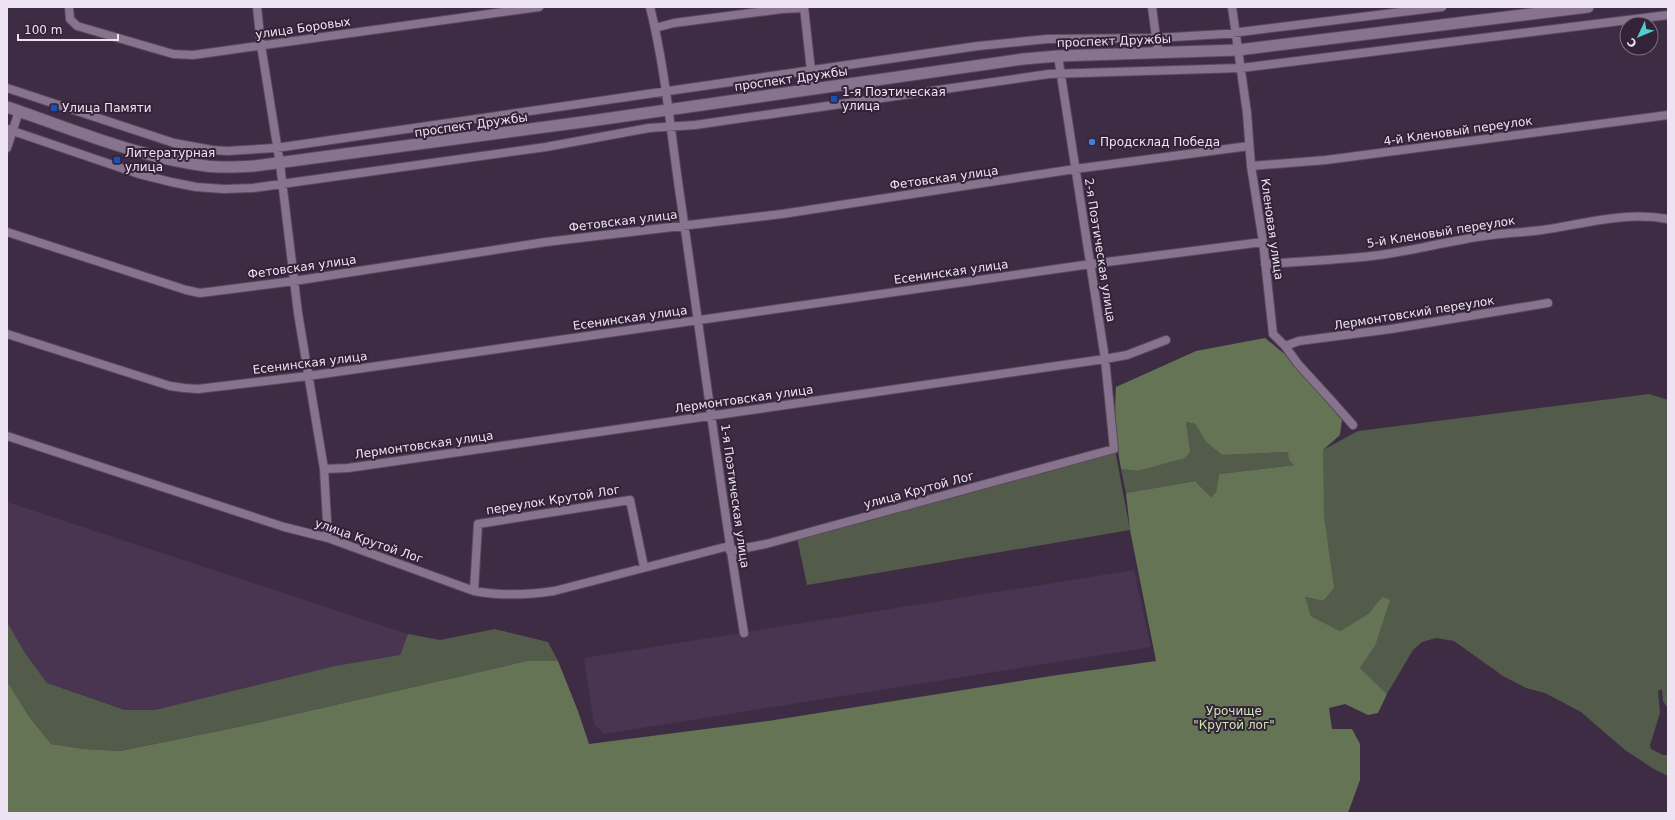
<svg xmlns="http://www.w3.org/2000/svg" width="1675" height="820" viewBox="0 0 1675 820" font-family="'DejaVu Sans',sans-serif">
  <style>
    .built { fill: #493451 }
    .green { fill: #535c4a }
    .forest { fill: #647455 }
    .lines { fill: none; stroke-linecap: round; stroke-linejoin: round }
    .street-casing { stroke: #59495d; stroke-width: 10 }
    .secondary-casing { stroke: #59495d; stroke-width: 13 }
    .street { stroke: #87738e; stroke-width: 8 }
    .secondary { stroke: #87738e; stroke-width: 11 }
    .transit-dot { fill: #1a4fb4; stroke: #332238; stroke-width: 1.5 }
    .shop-dot { fill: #3f7fe0; stroke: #332238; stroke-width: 1.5 }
    .labels { text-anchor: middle; stroke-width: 4; stroke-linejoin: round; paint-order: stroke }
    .street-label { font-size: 12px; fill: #eee3f2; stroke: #332238 }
    .poi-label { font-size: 12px; fill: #eee3f2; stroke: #332238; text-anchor: start }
    .park-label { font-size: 12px; fill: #cae7b0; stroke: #332238 }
  </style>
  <rect width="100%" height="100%" fill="#3d2c43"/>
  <!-- built -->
  <path class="built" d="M7,502l401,132 -8,21 -65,11 -180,44h-30l-78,-27 -22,-30 -18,-31z
    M1134,570l17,77 -547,87 -10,-10 -10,-66z"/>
  <!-- green -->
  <path class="green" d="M1649,394l19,6v305l-1,2 -4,-6 -1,-12 -4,2 2,22 -10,32 1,4 12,6h5v21l-14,-7 -29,-19 -44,-38 -36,-19 -19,-5 -23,-12 -49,-35 -18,-3 -14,4 -9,8 -26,44 -27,-26 15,-22 7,-49 -14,17 -28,17 -29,-15 -7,-19 19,4v-151l35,-19z
    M1186,422l9,2 11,18 16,13 66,-3 6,13 -75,9 -3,18 -5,5 -16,-16 -69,12 -5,-24 16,2 50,-36z
    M1115,450l15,80 -323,55 -10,-47z
    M7,622l18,31 22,30 78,27h30l180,-44 65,-11 8,-21 32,6 55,-11 53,13 10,19h-31l-284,65 -123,25 -36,-2 -33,-5 -23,-29 -21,-34z"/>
  <!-- forest -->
  <path class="forest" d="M1265,338l22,18 55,64 -2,15 -17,15 1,66 10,72 -11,13 -18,-4 6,19 29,15 28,-17 14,-17 8,3 -15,46 -15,22 27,26 -9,19 -10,2 -23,-11 -16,4 3,21h20l8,15v36l-12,33h-1341v-132l21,34 23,29 33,5 36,2 123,-25 284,-65h31l20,50 11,33 179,-23 283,-45 105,-15 -26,-131 -4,-37 69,-12 16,16 5,-5 3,-18 75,-9 -5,-5 -1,-8 -66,3 -16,-13 -11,-18 -9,-2 4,30 -5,6 -48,13 -16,-2c-5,-27 -7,-54 -5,-82l80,-36z"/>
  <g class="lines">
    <defs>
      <path id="street" d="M69,7l1,12 7,7 96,28 20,1 346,-48
        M257,7l4,38 19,119 18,149 26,156 4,69
        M650,7c16,64 21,130 31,195 21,143 39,288 63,431
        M804,7l9,82
        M1152,7l6,45
        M1232,7l15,106 4,53 12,76 10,92 12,12 13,18 32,35 23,26
        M655,28l19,-5 108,-14 22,-1
        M7,88l167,55 38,7 15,1 49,-3 702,-102 69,-7 109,-1 68,-4 218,-27
        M7,129l132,45 32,8 25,5 28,2 29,-1 293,-41 103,-19 46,-3 354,-51 192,-6 427,-53
        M7,148l12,-37
        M1251,166l75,-6 342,-45
        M7,232l179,58 14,3 94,-12 252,-39 236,-28 293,-45 174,-23
        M1265,264c38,-3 77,-4 115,-9 29,-4 57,-11 86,-16 25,-5 51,-6 76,-9 41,-6 84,-19 126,-11
        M7,334l163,52 14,2 14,1 110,-13 783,-112 172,-22
        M1285,346l14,-5 92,-12 157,-26
        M7,436l277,91 44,11 146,53c27,5 54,4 80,0l175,-45
        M324,469l24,-1 757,-109 22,-4 39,-15
        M730,551l36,-7 348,-95 -9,-90 -47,-303
        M474,591l4,-67 152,-24 14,67"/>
      <path id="secondary" d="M7,107c65,22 130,50 199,59 16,2 32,1 48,0l336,-45 433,-62 35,-3 180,-6 350,-43"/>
    </defs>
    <!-- street casing -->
    <use href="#street" class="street-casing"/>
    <!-- secondary casing -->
    <use href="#secondary" class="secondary-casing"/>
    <!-- street -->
    <use href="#street" class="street"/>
    <!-- secondary -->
    <use href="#secondary" class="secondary"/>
  </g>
  <!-- markers -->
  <g class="transit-dot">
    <rect x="830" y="95" width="8" height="8" rx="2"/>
    <rect x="50" y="104" width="8" height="8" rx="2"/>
    <rect x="113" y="156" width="8" height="8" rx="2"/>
  </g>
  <circle class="shop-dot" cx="1092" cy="142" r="4"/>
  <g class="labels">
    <!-- street labels -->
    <g class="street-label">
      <text transform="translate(303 28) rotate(-8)" y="4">улица Боровых</text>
      <text transform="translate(1114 41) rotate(-2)" y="4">проспект Дружбы</text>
      <text transform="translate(791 79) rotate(-8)" y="4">проспект Дружбы</text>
      <text transform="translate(471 125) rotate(-8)" y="4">проспект Дружбы</text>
      <text transform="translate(1458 131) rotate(-8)" y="4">4-й Кленовый переулок</text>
      <text transform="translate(944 178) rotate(-8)" y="4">Фетовская улица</text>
      <text transform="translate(623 221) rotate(-7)" y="4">Фетовская улица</text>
      <text transform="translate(1272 229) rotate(82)" y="4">Кленовая улица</text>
      <text transform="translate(1441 232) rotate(-9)" y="4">5-й Кленовый переулок</text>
      <text transform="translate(1100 250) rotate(81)" y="4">2-я Поэтическая улица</text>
      <text transform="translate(302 267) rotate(-8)" y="4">Фетовская улица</text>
      <text transform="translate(951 272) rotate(-8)" y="4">Есенинская улица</text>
      <text transform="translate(1414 313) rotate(-9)" y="4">Лермонтовский переулок</text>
      <text transform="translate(630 318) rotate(-8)" y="4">Есенинская улица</text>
      <text transform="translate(310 363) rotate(-7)" y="4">Есенинская улица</text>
      <text transform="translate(744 399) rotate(-8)" y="4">Лермонтовская улица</text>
      <text transform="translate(424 445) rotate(-8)" y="4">Лермонтовская улица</text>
      <text transform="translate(919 490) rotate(-15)" y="4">улица Крутой Лог</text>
      <text transform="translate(735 496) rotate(82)" y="4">1-я Поэтическая улица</text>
      <text transform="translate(553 500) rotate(-9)" y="4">переулок Крутой Лог</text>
      <text transform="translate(369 541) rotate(19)" y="4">улица Крутой Лог</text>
    </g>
    <!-- poi labels -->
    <g class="poi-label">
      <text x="842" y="96">1-я Поэтическая<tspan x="842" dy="14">улица</tspan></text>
      <text x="62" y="112">Улица Памяти</text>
      <text x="1100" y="146">Продсклад Победа</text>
      <text x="125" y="157">Литературная<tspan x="125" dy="14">улица</tspan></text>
    </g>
    <!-- park labels -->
    <g class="park-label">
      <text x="1234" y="715">Урочище<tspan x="1234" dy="14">"Крутой лог"</tspan></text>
    </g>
  </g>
  <!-- border -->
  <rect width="1675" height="820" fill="none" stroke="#eee3f2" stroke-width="16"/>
  <!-- north arrow -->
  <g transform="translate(1639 36) rotate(226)"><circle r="19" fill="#332238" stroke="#7e6f82"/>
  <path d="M0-3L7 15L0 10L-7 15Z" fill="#52ccd0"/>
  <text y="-6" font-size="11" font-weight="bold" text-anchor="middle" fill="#eee3f2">С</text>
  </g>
  <!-- scale -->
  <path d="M18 34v6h100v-6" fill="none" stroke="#eee3f2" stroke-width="2"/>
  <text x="24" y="34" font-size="12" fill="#eee3f2" stroke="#332238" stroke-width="3" paint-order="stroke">100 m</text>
</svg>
